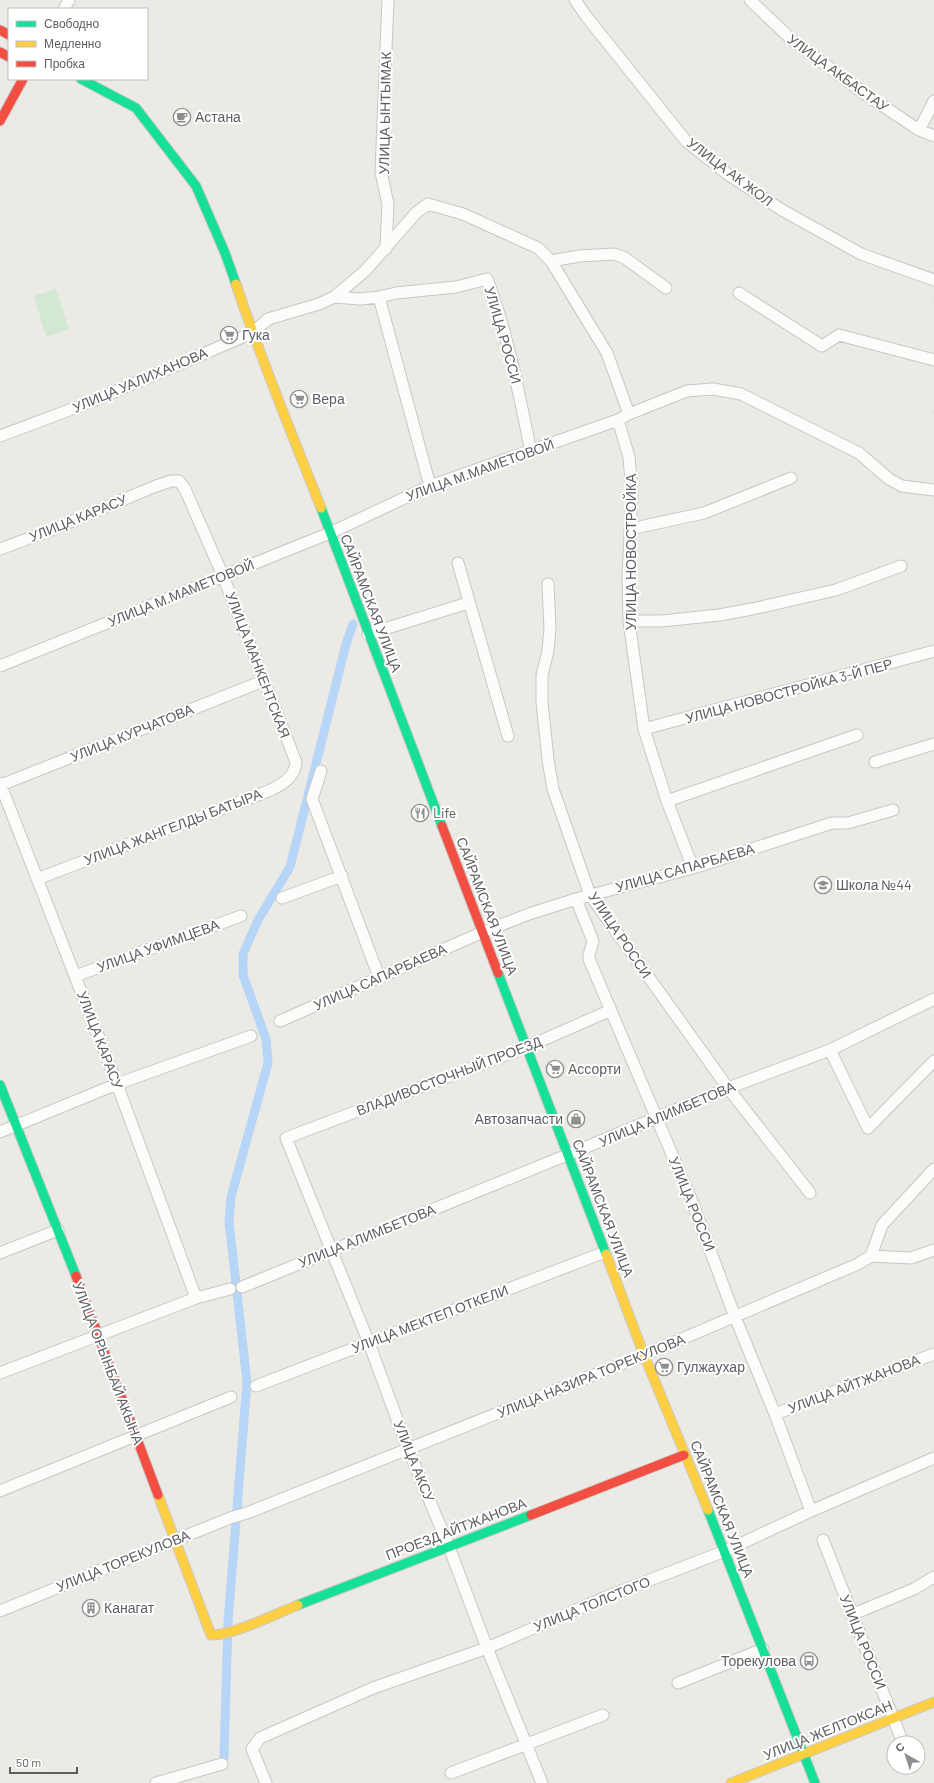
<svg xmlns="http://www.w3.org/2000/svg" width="934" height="1783" viewBox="0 0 934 1783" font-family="Barlow,sans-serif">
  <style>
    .grass { fill: #d2e8d2 }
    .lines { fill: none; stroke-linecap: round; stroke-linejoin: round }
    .canal { stroke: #b7d6f7; stroke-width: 9 }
    .street-casing { stroke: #c7c7c6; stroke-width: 13 }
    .fast-casing { stroke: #c8c8c7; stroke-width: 11 }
    .slow-casing { stroke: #c8c8c7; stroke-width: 11 }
    .jam-casing { stroke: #c8c8c7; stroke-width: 11 }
    .street { stroke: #fcfcfb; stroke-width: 11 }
    .fast { stroke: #16e098; stroke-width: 9 }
    .slow { stroke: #ffcf43; stroke-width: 9 }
    .jam { stroke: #f24e42; stroke-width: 9 }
    .rail { stroke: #e2e3e2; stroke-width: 2.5; stroke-dasharray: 1 5; stroke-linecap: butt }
    .labels { text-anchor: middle; stroke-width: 4; stroke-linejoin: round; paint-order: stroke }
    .street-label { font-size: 14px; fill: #5b5e63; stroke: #fff }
    .poi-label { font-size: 14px; fill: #5b5e63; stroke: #fff; text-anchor: start }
  </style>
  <rect width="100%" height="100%" fill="#ebeae5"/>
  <!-- grass -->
  <path class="grass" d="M56,289l13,40 -23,8 -12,-41z"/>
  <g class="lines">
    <!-- canal -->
    <path class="canal" d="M224,1757l4,-135 19,-240 -18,-160 2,-25 37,-134 -2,-24 -23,-64v-21l15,-34 32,-53 56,-223 7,-20"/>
    <defs>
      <path id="street" d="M575,0l11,16 100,125 40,32 56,37 79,44 73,26
        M750,0l41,39 74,55 54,36 15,6
        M64,9l5,-9
        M919,130l15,-29
        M386,249l2,-45 -7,-32 7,-172
        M551,261l28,-5 35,-2 11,4 41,30
        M739,293l83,53 17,-11 95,25
        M334,297l26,2 19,-2 51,189
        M379,297l17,-4 60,-6 31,-8c21,55 32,115 44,173
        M618,420l11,37 3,36 -4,83 1,45 15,108 23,72 26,67
        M0,436l88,-33 164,-70 16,-14 51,-15 15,-7 31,-26 51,-58 12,-9 35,10 75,34 13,13 56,92 22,61
        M630,529l74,-16 87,-35
        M0,549l51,-19 105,-44 15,-5h8l6,8 38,87 73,186c-2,16 -12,21 -25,28l-234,89
        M458,563l50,173
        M548,584l2,44 -2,23 -6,24v27l6,58 5,29 37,106 138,193 82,105
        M629,621h33l57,-6 33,-6 84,-19 65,-24
        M368,634l100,-31
        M0,666l330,-133 100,-47 188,-66 11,-6 58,-23 26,-2 28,5 118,59 30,26 13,7 32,4
        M644,729l290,-78
        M875,762l59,-18
        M321,771l-9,28 67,178
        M0,783l117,301 79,214
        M1,785l262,-104
        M667,801l190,-66
        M282,898l60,-22
        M576,899l17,42 -4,14v4l102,240 44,118 40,97 36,97
        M75,976l166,-60
        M280,1021l203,-89 46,-18 47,-15 117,-31 139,-45h16l45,-13
        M830,1050l38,78 66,-67
        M0,1132l117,-48 134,-48
        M0,1253l58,-23
        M871,1256l11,-31 52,-56
        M242,1287l325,-132 161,-67 102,-38 104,-51
        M0,1373l196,-75 34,-9
        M256,1386l349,-134
        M775,1414l159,-60
        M0,1491l231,-94
        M823,1540l80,203
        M0,1611l230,-93 17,-5 397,-158 214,-91 13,-8 40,2 23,-8
        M851,1615l63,-26 20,-12
        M678,1683l85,-34
        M451,1773l152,-58
        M156,1783l66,-19
        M266,1783l-14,-34 8,-11 113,-50 114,-40 119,-51 119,-46 86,-40 123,-53
        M542,1783l-55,-135 -38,-101 -41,-98 -39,-106 -83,-205 241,-91 84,-37"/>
      <path id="fast" d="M81,79l55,29 60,78 29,67 11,31
        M321,508l121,318
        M498,973l108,281
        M0,1085l76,191
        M708,1510l107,273
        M298,1605l233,-90"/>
      <path id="slow" d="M236,284c25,76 56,150 85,224
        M606,1254l38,101 64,155
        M158,1495l53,140c23,0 64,-21 87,-30
        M731,1783l203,-81"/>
      <path id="jam" d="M0,30l9,5
        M0,52l9,5
        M0,121l23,-42
        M442,826l56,147
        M76,1276l82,219
        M531,1515l153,-60"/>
    </defs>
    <!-- street casing -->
    <use href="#street" class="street-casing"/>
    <!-- fast casing -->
    <use href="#fast" class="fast-casing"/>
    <!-- slow casing -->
    <use href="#slow" class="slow-casing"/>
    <!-- jam casing -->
    <use href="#jam" class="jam-casing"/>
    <!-- street -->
    <use href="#street" class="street"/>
    <!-- fast -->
    <use href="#fast" class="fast"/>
    <!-- slow -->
    <use href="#slow" class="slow"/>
    <!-- jam -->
    <use href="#jam" class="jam"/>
    <!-- rail -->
    <path class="rail" d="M511,0l55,117 79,114 119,101 118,65 52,15
      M543,0l10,26 87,111 83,71 71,47 78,30 62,17"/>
  </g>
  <!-- icons -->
  <defs>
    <symbol id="cafe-ring" viewBox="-11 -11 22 22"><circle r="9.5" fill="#fff" stroke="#8d8f90" stroke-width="1.5"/><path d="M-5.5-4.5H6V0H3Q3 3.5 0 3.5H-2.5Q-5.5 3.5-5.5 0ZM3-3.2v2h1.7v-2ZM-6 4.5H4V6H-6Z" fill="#8d8f90"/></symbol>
    <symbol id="supermarket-ring" viewBox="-11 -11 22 22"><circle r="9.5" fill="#fff" stroke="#8d8f90" stroke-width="1.5"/><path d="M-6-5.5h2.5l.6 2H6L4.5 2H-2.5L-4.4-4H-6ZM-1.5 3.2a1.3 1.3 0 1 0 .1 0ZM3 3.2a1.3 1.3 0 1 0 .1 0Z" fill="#8d8f90"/></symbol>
    <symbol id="restaurant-ring" viewBox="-11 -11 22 22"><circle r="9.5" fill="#fff" stroke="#8d8f90" stroke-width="1.5"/><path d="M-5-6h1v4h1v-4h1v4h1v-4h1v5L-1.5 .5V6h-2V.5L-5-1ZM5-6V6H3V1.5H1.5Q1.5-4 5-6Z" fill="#8d8f90"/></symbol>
    <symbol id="school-ring" viewBox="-11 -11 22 22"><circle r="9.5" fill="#fff" stroke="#8d8f90" stroke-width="1.5"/><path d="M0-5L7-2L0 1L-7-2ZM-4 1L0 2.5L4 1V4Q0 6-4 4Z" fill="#8d8f90"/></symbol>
    <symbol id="shop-ring" viewBox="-11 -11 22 22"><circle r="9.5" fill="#fff" stroke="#8d8f90" stroke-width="1.5"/><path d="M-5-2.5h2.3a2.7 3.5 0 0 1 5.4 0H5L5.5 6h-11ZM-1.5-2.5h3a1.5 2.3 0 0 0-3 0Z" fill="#8d8f90"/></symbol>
    <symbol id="building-ring" viewBox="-11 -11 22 22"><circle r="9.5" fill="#fff" stroke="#8d8f90" stroke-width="1.5"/><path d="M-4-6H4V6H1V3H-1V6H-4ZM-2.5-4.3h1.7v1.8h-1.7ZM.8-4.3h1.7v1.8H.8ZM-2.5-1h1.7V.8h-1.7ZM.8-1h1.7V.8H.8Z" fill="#8d8f90"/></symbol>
    <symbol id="bus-ring" viewBox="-11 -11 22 22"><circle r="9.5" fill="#fff" stroke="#8d8f90" stroke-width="1.5"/><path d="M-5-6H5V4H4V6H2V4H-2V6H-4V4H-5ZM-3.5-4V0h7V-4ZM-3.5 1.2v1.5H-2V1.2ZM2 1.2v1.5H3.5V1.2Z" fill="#8d8f90"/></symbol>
  </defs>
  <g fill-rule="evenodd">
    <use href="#cafe-ring" x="172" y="107" width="20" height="20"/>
    <use href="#supermarket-ring" x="219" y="325" width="20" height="20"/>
    <use href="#supermarket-ring" x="289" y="389" width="20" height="20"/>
    <use href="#restaurant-ring" x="410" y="803" width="20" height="20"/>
    <use href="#school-ring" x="813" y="875" width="20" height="20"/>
    <use href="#supermarket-ring" x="545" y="1059" width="20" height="20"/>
    <use href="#shop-ring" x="566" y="1109" width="20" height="20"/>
    <use href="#supermarket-ring" x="654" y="1357" width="20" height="20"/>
    <use href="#building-ring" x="81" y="1598" width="20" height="20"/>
    <use href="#bus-ring" x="799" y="1651" width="20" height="20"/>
  </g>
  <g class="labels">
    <!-- street labels -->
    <g class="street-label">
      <text transform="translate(838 73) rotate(36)" y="5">УЛИЦА АКБАСТАУ</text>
      <text transform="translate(385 113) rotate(-89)" y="5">УЛИЦА ЫНТЫМАК</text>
      <text transform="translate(730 172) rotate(37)" y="5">УЛИЦА АК ЖОЛ</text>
      <text transform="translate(503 335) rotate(74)" y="5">УЛИЦА РОССИ</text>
      <text transform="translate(140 380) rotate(-23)" y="5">УЛИЦА УАЛИХАНОВА</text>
      <text transform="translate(480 470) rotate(-20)" y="5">УЛИЦА М.МАМЕТОВОЙ</text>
      <text transform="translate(78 518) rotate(-22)" y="5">УЛИЦА КАРАСУ</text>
      <text transform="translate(631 552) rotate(-90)" y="5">УЛИЦА НОВОСТРОЙКА</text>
      <text transform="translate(181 593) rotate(-22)" y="5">УЛИЦА М.МАМЕТОВОЙ</text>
      <text transform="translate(371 603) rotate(69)" y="5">САЙРАМСКАЯ УЛИЦА</text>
      <text transform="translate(258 665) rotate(69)" y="5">УЛИЦА МАНКЕНТСКАЯ</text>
      <text transform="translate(789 691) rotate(-15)" y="5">УЛИЦА НОВОСТРОЙКА 3-Й ПЕР</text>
      <text transform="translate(132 733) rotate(-22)" y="5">УЛИЦА КУРЧАТОВА</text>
      <text transform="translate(173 827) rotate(-21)" y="5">УЛИЦА ЖАНГЕЛДЫ БАТЫРА</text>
      <text transform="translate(685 868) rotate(-16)" y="5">УЛИЦА САПАРБАЕВА</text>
      <text transform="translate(487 906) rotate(69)" y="5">САЙРАМСКАЯ УЛИЦА</text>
      <text transform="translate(620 935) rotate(56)" y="5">УЛИЦА РОССИ</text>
      <text transform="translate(158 946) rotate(-20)" y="5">УЛИЦА УФИМЦЕВА</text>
      <text transform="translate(380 977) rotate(-24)" y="5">УЛИЦА САПАРБАЕВА</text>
      <text transform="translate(100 1040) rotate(69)" y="5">УЛИЦА КАРАСУ</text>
      <text transform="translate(449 1076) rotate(-21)" y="5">ВЛАДИВОСТОЧНЫЙ ПРОЕЗД</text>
      <text transform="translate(667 1114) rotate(-23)" y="5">УЛИЦА АЛИМБЕТОВА</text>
      <text transform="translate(692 1204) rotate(68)" y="5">УЛИЦА РОССИ</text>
      <text transform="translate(603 1208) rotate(69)" y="5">САЙРАМСКАЯ УЛИЦА</text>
      <text transform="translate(367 1236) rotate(-22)" y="5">УЛИЦА АЛИМБЕТОВА</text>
      <text transform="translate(430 1319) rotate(-21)" y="5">УЛИЦА МЕКТЕП ОТКЕЛИ</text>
      <text transform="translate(108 1363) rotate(69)" y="5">УЛИЦА ОРЫНБАЙ АКЫНА</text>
      <text transform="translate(591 1376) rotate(-22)" y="5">УЛИЦА НАЗИРА ТОРЕКУЛОВА</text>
      <text transform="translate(854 1384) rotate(-21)" y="5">УЛИЦА АЙТЖАНОВА</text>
      <text transform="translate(414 1461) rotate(68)" y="5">УЛИЦА АКСУ</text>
      <text transform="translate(722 1509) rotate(68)" y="5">САЙРАМСКАЯ УЛИЦА</text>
      <text transform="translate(456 1529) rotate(-21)" y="5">ПРОЕЗД АЙТЖАНОВА</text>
      <text transform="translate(123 1561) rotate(-22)" y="5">УЛИЦА ТОРЕКУЛОВА</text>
      <text transform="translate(592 1604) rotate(-22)" y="5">УЛИЦА ТОЛСТОГО</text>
      <text transform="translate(863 1642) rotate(68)" y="5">УЛИЦА РОССИ</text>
      <text transform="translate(828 1730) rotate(-22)" y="5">УЛИЦА ЖЕЛТОКСАН</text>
    </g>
    <!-- poi labels -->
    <g class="poi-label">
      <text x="195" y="122">Астана</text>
      <text x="242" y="340">Гука</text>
      <text x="312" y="404">Вера</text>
      <text x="433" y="818">Life</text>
      <text x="836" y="890">Школа №44</text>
      <text x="568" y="1074">Ассорти</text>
      <text x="563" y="1124" text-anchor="end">Автозапчасти</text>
      <text x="677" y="1372">Гулжаухар</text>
      <text x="104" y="1613">Канагат</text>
      <text x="796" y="1666" text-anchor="end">Торекулова</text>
    </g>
  </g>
  <!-- legend -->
  <rect x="8" y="8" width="140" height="72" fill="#ffffff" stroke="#bdbfc1"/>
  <rect x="16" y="21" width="20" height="6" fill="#16e098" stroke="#bdbfc1"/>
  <text x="44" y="28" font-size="12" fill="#5b5e63">Свободно</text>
  <rect x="16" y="41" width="20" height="6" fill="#ffcf43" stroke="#bdbfc1"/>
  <text x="44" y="48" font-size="12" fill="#5b5e63">Медленно</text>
  <rect x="16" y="61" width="20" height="6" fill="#f24e42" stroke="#bdbfc1"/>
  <text x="44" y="68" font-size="12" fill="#5b5e63">Пробка</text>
  <!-- north arrow -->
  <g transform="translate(906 1755) rotate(321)"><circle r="19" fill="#ffffff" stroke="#bdbfc1"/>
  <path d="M0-3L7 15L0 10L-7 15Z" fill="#8d8f90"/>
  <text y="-6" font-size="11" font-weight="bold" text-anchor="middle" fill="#5b5e63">С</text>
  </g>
  <!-- scale -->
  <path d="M10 1767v6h67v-6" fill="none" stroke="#5b5e63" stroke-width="2"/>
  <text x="16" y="1767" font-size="12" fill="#5b5e63" stroke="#ffffff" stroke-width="3" paint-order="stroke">50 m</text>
</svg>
